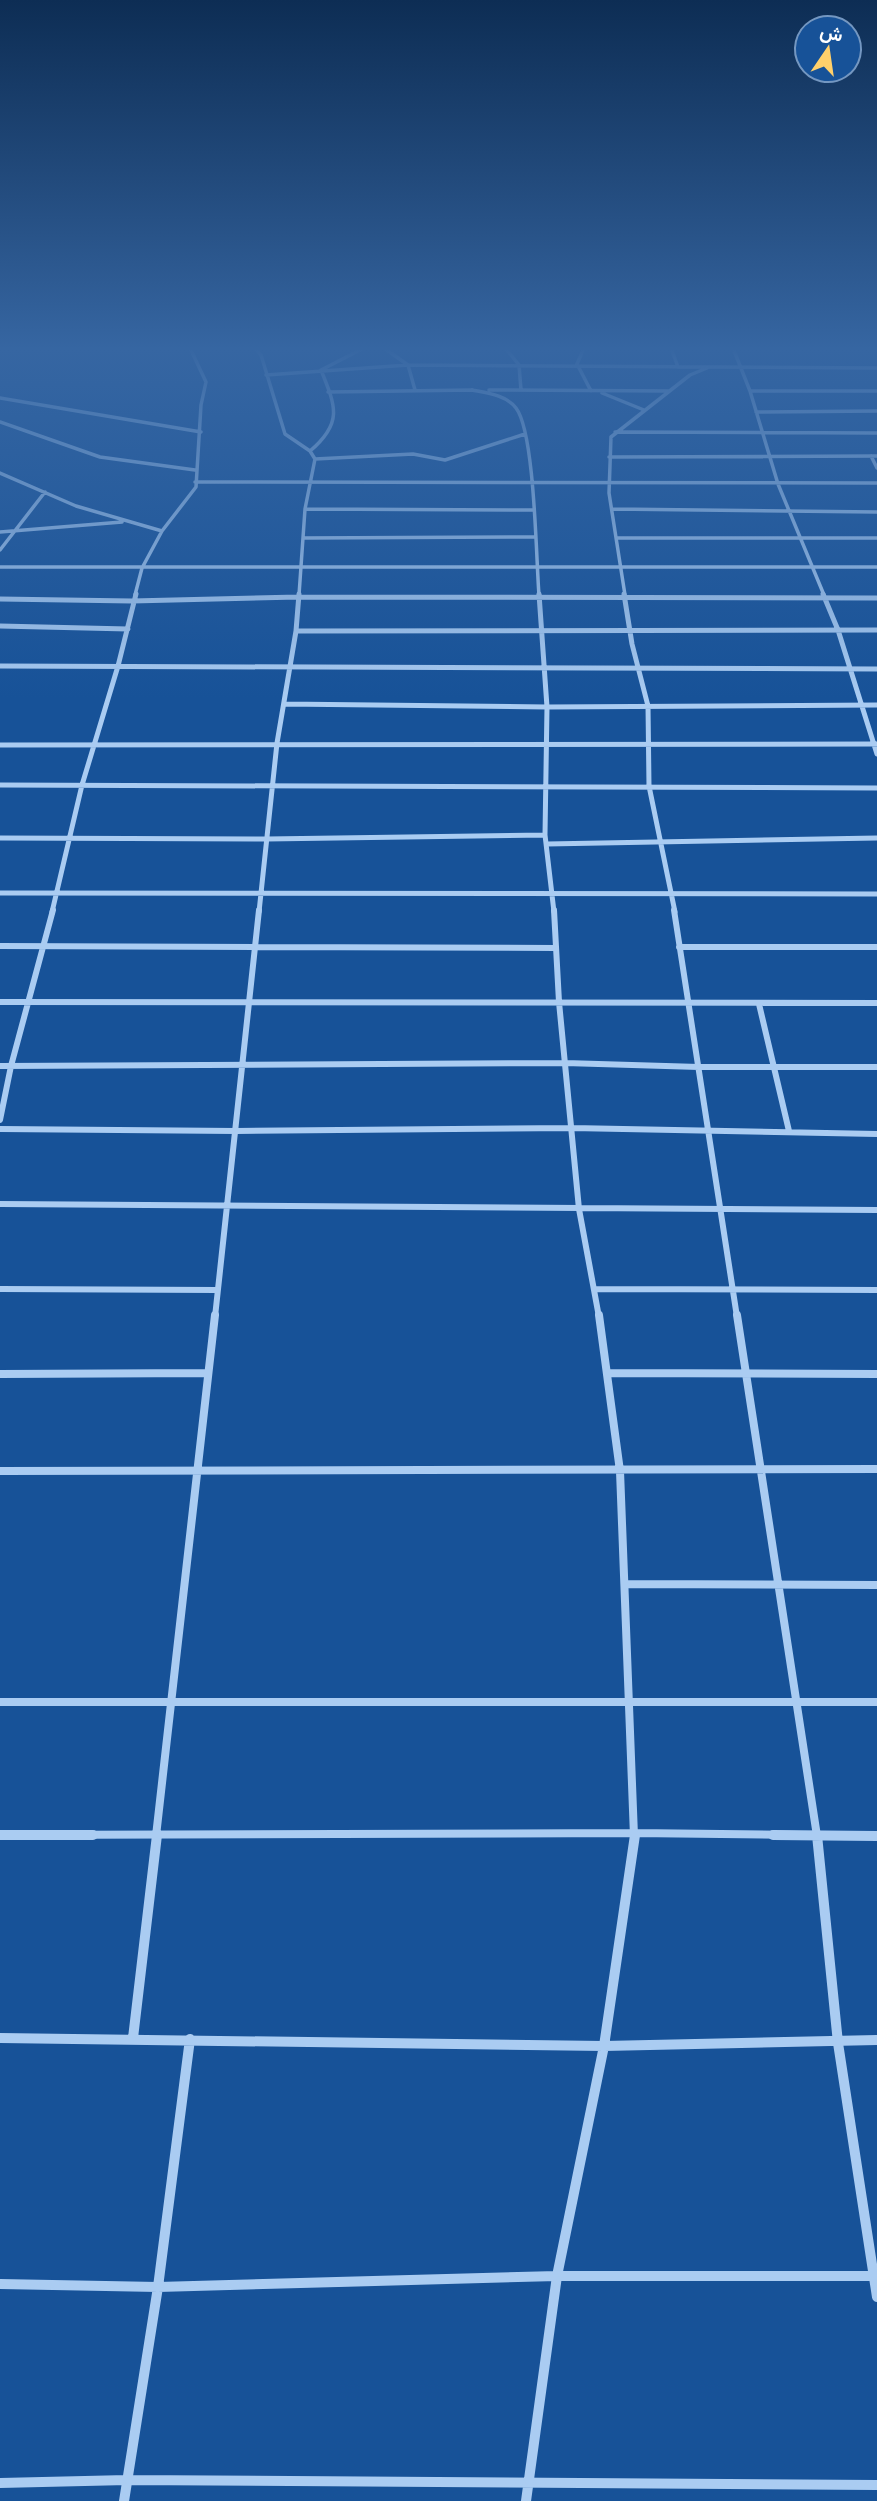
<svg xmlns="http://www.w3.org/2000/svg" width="877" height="2501" viewBox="0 0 877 2501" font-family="Inter,Vazirmatn,sans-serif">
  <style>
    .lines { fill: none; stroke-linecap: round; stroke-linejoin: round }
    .street-far4 { stroke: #aaccf2; stroke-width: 3.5 }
    .street-far3 { stroke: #aaccf2; stroke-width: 5 }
    .street-far2 { stroke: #aaccf2; stroke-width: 6 }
    .street-far1 { stroke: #aaccf2; stroke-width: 8 }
    .street { stroke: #aaccf2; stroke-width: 10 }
  </style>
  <rect width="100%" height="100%" fill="#175298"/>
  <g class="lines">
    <!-- street-far4 -->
    <path class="street-far4" d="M255,348l6,7 24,79 25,17 5,8 -10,50 -6,86
      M384,348l24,17 7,25
      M510,348l-3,2 12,15 2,25
      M584,348l-7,16 14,27
      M671,348l7,19
      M733,348l17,43 28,93 46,111
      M266,375l142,-10 469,3
      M472,390c15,3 34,5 44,18 19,25 20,151 23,187
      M489,390l180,1
      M750,391h127
      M328,392l145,-2
      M602,393l42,17
      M0,398l201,34
      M756,412l121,-1
      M0,422l100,35 95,13
      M615,432l262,1
      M310,451c33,-28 26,-44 11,-81l43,-22
      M871,456l6,12
      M609,457l268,-1
      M315,459l98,-5 32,6 80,-26
      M0,473l76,33 86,25
      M195,482l682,1
      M305,509l228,1
      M612,509l265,3
      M0,532l122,-10
      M303,538l231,-1
      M617,538h260
      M0,550l45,-58
      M0,567h877
      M135,595l7,-27 20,-37 34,-44 5,-82 5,-23 -16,-34
      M625,595l-16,-102 2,-56 79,-62 17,-7"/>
    <!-- street-far3 -->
    <path class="street-far3" d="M539,594l8,113 -2,128 9,77
      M624,594l8,50 16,62 1,80 26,126
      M823,594l15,36 39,124
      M0,599l132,2 166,-4 579,1
      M0,626l128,3
      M296,631l581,-1
      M0,666l877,3
      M284,704l263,3 330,-2
      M0,745l877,-1
      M0,785l877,3
      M0,838l267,1 278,-4
      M547,844l330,-6
      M0,893l877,1
      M52,912l30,-127 36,-119 18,-72
      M259,912l18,-169 19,-112 3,-37"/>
    <!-- street-far2 -->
    <path class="street-far2" d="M554,910l5,92 20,207 20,108
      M674,910l63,407
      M0,946l556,2
      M679,947h198
      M0,1002l877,1
      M759,1004l30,127
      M0,1066l565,-3 134,4h178
      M0,1120l11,-54 42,-156
      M0,1129l236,2 336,-3 305,6
      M0,1204l877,6
      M0,1289l217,1
      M595,1289l282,1
      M215,1317l44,-407"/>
    <!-- street-far1 -->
    <path class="street-far1" d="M599,1315l21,156 14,365
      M737,1315l80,521
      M607,1373l270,1
      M0,1374l208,-1
      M0,1471l877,-2
      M625,1584l252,1
      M0,1702h877
      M0,1835l635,-2 242,3
      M156,1836l59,-521"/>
    <!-- street -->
    <path class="street" d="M0,1835h93
      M773,1835l104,1
      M817,1835l21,208 39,254
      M0,2038l604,8 273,-6
      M133,2038l24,-203
      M0,2284l158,3 399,-11h319
      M0,2483l127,-3 750,5
      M124,2501l34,-214 32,-248
      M526,2501l31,-225 47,-230 31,-211"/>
  </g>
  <!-- sky -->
  <linearGradient id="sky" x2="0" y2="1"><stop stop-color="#0d2d54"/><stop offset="0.5" stop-color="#3666a2"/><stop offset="1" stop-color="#3666a2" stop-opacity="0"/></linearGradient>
  <rect width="877" height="698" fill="url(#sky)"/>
  <!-- north arrow -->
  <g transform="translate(828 49) rotate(13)"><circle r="33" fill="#175298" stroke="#7497c1" stroke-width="2"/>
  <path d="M0-5L12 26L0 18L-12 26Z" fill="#ffd06b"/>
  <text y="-10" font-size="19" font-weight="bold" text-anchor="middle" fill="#ffffff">ش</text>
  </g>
</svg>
